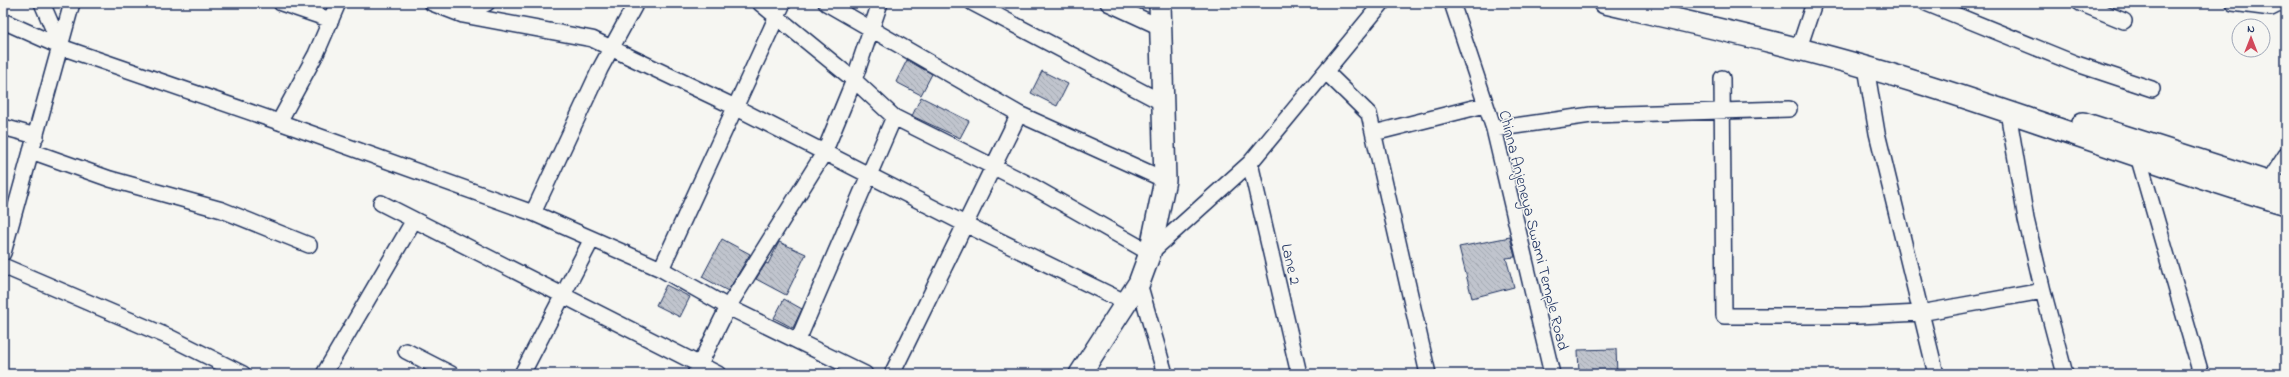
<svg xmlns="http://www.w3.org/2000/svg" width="2289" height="377" viewBox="0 0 2289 377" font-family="'Indie Flower',sans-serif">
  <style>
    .building { fill: url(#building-back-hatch); stroke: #1b2f5e }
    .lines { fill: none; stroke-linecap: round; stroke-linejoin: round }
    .street-casing { stroke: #1b2f5e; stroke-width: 18 }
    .secondary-casing { stroke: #1b2f5e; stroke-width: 24 }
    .street { stroke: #f6f6f2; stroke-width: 15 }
    .secondary { stroke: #f6f6f2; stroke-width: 21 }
    .labels { text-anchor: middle; stroke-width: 3; stroke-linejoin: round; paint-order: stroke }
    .street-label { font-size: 16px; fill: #1b2f5e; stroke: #f6f6f2 }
  </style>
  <defs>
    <pattern id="building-back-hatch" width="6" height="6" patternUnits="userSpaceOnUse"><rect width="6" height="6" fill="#c0c4cd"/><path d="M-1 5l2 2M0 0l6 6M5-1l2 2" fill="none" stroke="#a4a9b2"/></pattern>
  </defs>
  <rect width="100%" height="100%" fill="#f6f6f2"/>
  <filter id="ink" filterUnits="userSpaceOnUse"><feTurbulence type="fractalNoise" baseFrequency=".025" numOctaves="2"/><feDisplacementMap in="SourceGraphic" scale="8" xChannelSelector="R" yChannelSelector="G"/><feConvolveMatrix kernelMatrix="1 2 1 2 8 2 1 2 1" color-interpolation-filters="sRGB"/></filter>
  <g filter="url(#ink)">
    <!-- building -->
    <path class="building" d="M907,60l25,14 -11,21 -25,-13z
      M1042,71l26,13 -11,22 -26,-13z
      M921,97l48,24 -9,17 -48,-22z
      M1510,237l5,20 -9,1 8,29 -42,11 -13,-51z
      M722,239l28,15 -22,37 -26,-14z
      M779,242l27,12 -20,41 -30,-16 10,-16 2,1z
      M666,285l24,12 -10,20 -24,-12z
      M784,299l18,10 -9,19 -19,-10z
      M1616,349l1,25h-38l-1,-24z"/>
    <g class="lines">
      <defs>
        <path id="street" d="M42,3l19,44
          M281,3l50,17
          M432,3l31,12 129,24 143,68 230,117 162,79
          M760,3l94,77 40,37 138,69 118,67 100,-90 132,-160
          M826,3l193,111 -127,260
          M973,3l192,101
          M1108,3l52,24
          M1452,3l42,126 58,245
          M1926,3l148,60 78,26
          M2080,3l44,18
          M2233,3l38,5 10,-5
          M463,15l24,-12
          M3,21l58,26 218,75 254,91 128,56 67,38 137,67
          M1799,48l15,-45
          M1866,67l11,66 59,241
          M1326,72l43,42 59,260
          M1722,78l2,238h135l61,-3 123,-22
          M2008,112l18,107 17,72 22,83
          M1019,114l146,66
          M279,122l37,-68 22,-51
          M3,127l33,9
          M1494,129l97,-14 198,-6
          M1374,133l111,-28
          M31,151l79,28 112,31 87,35
          M2138,156l63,218
          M1250,163l49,211
          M2266,190l2,-7 18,-28
          M381,203l337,171
          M533,213l67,-144 36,-66
          M3,253l69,-250
          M3,266l166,71 74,37
          M661,269l122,-266
          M1139,283l26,91
          M798,340l96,-223
          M406,351l45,23
          M324,374l90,-154
          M522,374l70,-135
          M695,374l33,-67 96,-154 30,-73 26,-77"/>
        <path id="secondary" d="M1605,3c105,24 209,47 311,79 124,38 245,85 370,122
          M2083,123l203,65
          M1080,374l59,-91 11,-30 15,-73 -5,-177"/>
      </defs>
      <!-- street casing -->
      <use href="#street" class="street-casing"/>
      <!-- secondary casing -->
      <use href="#secondary" class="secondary-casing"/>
      <!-- street -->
      <use href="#street" class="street"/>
      <!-- secondary -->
      <use href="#secondary" class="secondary"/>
    </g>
  </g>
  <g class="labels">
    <!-- street labels -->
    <g class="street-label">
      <text transform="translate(1535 230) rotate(76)" y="6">Chinna Anjeneya Swami Temple Road</text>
      <text transform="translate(1292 264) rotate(77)" y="6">Lane 2</text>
    </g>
  </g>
  <!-- margin -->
  <rect width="2289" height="377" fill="none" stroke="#f6f6f2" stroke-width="16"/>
  <rect x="8" y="8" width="2273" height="361" fill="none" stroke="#1b2f5e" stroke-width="1.5" filter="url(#ink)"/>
  <!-- north arrow -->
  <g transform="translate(2251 38)"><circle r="19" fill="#f6f6f2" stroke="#9ea6b7"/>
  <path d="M0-3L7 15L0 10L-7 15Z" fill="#d1495b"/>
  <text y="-6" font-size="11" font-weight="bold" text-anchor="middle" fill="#1b2f5e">N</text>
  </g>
</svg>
